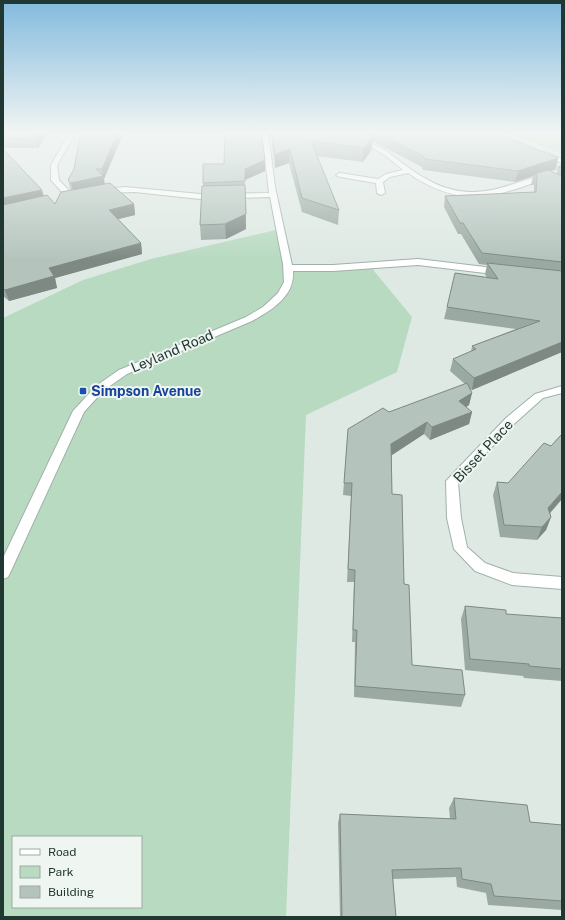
<svg xmlns="http://www.w3.org/2000/svg" width="565" height="920" viewBox="0 0 565 920" font-family="'Public Sans',sans-serif">
  <style>
    .green { fill: #b8dac1; fill-rule: evenodd }
    .lines { fill: none; stroke-linecap: round; stroke-linejoin: round }
    .minor-casing { stroke: #a2b0ab; stroke-width: 2 }
    .minor { fill: #fff; fill-rule: evenodd }
    .wall { fill: #9ba9a3 }
    .shaded-wall { fill: #7e8984 }
    .building { fill: #b4c4bd; stroke: #7e8984 }
    .transit-dot { fill: #1a4fb4; stroke: #eff6f2; stroke-width: 1.5 }
    .labels { text-anchor: middle; stroke-width: 4; stroke-linejoin: round; paint-order: stroke }
    .street-label { font-size: 14px; fill: #213832; stroke: #eff6f2 }
    .transit-label { font-size: 14px; font-weight: bold; fill: #164399; stroke: #eff6f2; text-anchor: start }
  </style>
  <rect width="100%" height="100%" fill="#dfe9e4"/>
  <!-- green -->
  <path class="green" d="M507,132h55v22z
    M280,229l8,39 82,-2 42,51 -15,55 -91,43 -20,502h-283v-599l80,-38 68,-21zM13,837h128v70h-128z"/>
  <g class="lines">
    <defs>
      <path id="minor" d="M70,132h6l-19,33 2,15 17,18 -4,2h-3l-18,-20v-15z
        M262,132h6l7,55 17,78h41l85,-6 84,10 4,3 -4,3 -84,-10 -85,6h-40c2,25 -21,39 -41,50l-125,53 -23,16 -20,22 -74,161 -2,4 -5,2v-21l70,-147 23,-25 23,-16 127,-53 17,-10 15,-14 6,-11 -1,-18 -13,-67 -70,2 -65,-7 -32,1 -4,-2 4,-2 22,-2 75,7 69,-1z
        M356,140c23,2 35,15 53,28 61,44 91,17 153,1v4c-61,21 -96,40 -154,0l-18,4 -7,5 2,11 -4,2 -4,-2 -1,-10 -36,-6 -4,-2 4,-2 38,6 8,-5 17,-4c-19,-16 -25,-22 -49,-27l-1,-1z
        M544,151l18,8v4l-20,-9v-2z
        M562,386v7l-19,5 -29,26 -56,58 3,36 6,29 18,16 28,10 49,4v12l-50,-4 -37,-14 -21,-22 -7,-31 -1,-37 60,-63 29,-24z"/>
    </defs>
    <!-- minor casing -->
    <use href="#minor" class="minor-casing"/>
    <!-- minor -->
    <use href="#minor" class="minor"/>
  </g>
  <!-- wall -->
  <path class="wall" d="M3,132h45l-10,16h-35z
    M81,132h43l-20,47 1,5 29,20 1,11 -17,4 23,24 1,11 -87,24 2,10 -48,13 -6,-5v-147l41,47 11,8 16,-13 -3,-11 6,-11z
    M269,132h101l-2,2 4,1v-3h122l64,26 -2,11 -6,2 6,3 2,-7 4,-2v187l-90,38 -2,-1 2,4 -3,12 -3,2 6,5 -3,12 -39,16 -6,-6 -32,21v39l12,90 8,81 53,30 -4,12 -107,-10 1,-55h-3l2,-60h-7l4,-86 -8,-1 4,-54 42,-29 76,-28 -15,-13 3,-12 18,-7 1,-6 44,-17 -72,-10 3,-12 40,-29 -2,-4 2,-9 -8,-1 -18,-30h-3l-14,-27 1,-11 89,-4v-7h-3l2,-9 -18,6 -92,-12 -1,-3 -50,-26v8l-9,13 -47,-6 23,54 -1,15 -36,-13 -13,-49 -14,5 -3,-22v-7h-2z
    M265,160v11l-20,9 1,49 -20,10 -25,1 -1,-15 3,-39v-3l21,-19z
    M562,434v65l-12,14 1,4 -5,13 -9,10 -37,-3 -7,-42 4,-13 11,1 43,-37z
    M465,606l41,8 56,4v63l-38,-3 -1,-2 -58,-6 -4,-51z
    M454,798l76,24 32,3v85l-74,-5 -2,-12 -29,-6 -1,-10 -63,2 3,38h-56l-2,-94 2,-9 110,5 -1,-11z"/>
  <!-- shaded-wall -->
  <path class="shaded-wall" d="M40,132h8l-10,16 -3,-10z
    M118,132h6l-20,47 1,8 -31,6 -3,-10 32,-7 -1,-7z
    M363,132h7l-8,7z
    M373,136l-1,13 -9,13 1,-14z
    M290,149l-1,14 -14,5v-14z
    M558,158l-2,11 -19,6 -3,-1 -1,2 -18,6 3,-11z
    M265,160v11l-20,9v13v-24z
    M245,185l1,44 -20,10 -1,-15z
    M42,190l3,10 -42,9v-11z
    M134,204l1,11 -24,6 -2,-11z
    M141,243l1,11 -87,24 2,10 -48,13 -4,-11 44,-22z
    M562,342v10l-90,38 2,-12z
    M472,393l-3,12 -13,9 3,-13z
    M472,412l-3,12 -39,16 2,-13z
    M427,422l-3,12 -35,23 2,-13z
    M562,492v7l-18,21 4,-12z
    M551,517l-5,13 -9,10 5,-13z"/>
  <!-- building -->
  <path class="building" d="M3,132h37l-5,6 -32,1z
    M81,132h37l-16,37h-6l7,7 -32,7 -3,-3 6,-11z
    M225,132h36l4,28 -20,9v12l-42,2v-19h21z
    M365,132l8,4 -9,12 -53,-7 28,69 -37,-12 -12,-49 -15,5 -3,-21z
    M375,132h119l64,26 -40,13 -93,-12 -2,-3z
    M3,149l39,41 -39,8z
    M562,165v3l-4,-1z
    M548,170l14,6v86l-80,-9 -19,-30h-3l-15,-27 91,-4 1,-17 -3,-1z
    M110,183l24,21 -25,6 32,33 -92,25 5,8 -49,14 -2,-2v-83l44,-10 8,9 6,-12z
    M245,185l1,29 -21,10 -25,1 2,-39z
    M487,263l75,8v71l-88,36 -21,-19 23,-10 -4,-3 68,-25 -93,-14 8,-34 43,6z
    M467,383l5,10 -13,8 13,11 -40,15 -5,-5 -36,22 1,50 10,1 2,89 5,1 3,80 50,5 3,25 -110,-9 2,-56h-4l2,-60 -7,-1 4,-86h-8l4,-54 35,-21 6,4z
    M562,434v58l-14,16 3,9 -9,10 -38,-2 -7,-43 11,1 36,-40 7,3z
    M465,606l41,4v4l56,4v51l-33,-3v-2l-59,-5z
    M454,798l73,7 3,17 32,3v76l-68,-5 -3,-12 -29,-5 -1,-11 -69,2 4,47h-54l-2,-103 116,5z"/>
  <!-- sky -->
  <linearGradient id="sky" x2="0" y2="1"><stop stop-color="#82badd"/><stop offset="0.51" stop-color="#f1f5f3"/><stop offset="1" stop-color="#f1f5f3" stop-opacity="0"/></linearGradient>
  <rect width="565" height="260" fill="url(#sky)"/>
  <!-- markers -->
  <rect class="transit-dot" x="79" y="387" width="8" height="8" rx="2"/>
  <g class="labels">
    <!-- street labels -->
    <g class="street-label">
      <text transform="translate(172 351) rotate(-23)" y="5">Leyland Road</text>
      <text transform="translate(483 451) rotate(-47)" y="5">Bisset Place</text>
    </g>
    <!-- transit labels -->
    <g class="transit-label">
      <text x="91" y="396">Simpson Avenue</text>
    </g>
  </g>
  <!-- border -->
  <rect width="565" height="920" fill="none" stroke="#213832" stroke-width="8"/>
  <!-- legend -->
  <rect x="12" y="836" width="130" height="72" fill="#eff6f2" stroke="#9daaa5"/>
  <rect x="20" y="849" width="20" height="6" fill="#ffffff" stroke="#9daaa5"/>
  <text x="48" y="856" font-size="12" fill="#213832">Road</text>
  <rect x="20" y="866" width="20" height="12" fill="#b8dac1" stroke="#9daaa5"/>
  <text x="48" y="876" font-size="12" fill="#213832">Park</text>
  <rect x="20" y="886" width="20" height="12" fill="#b4c4bd" stroke="#9daaa5"/>
  <text x="48" y="896" font-size="12" fill="#213832">Building</text>
</svg>
